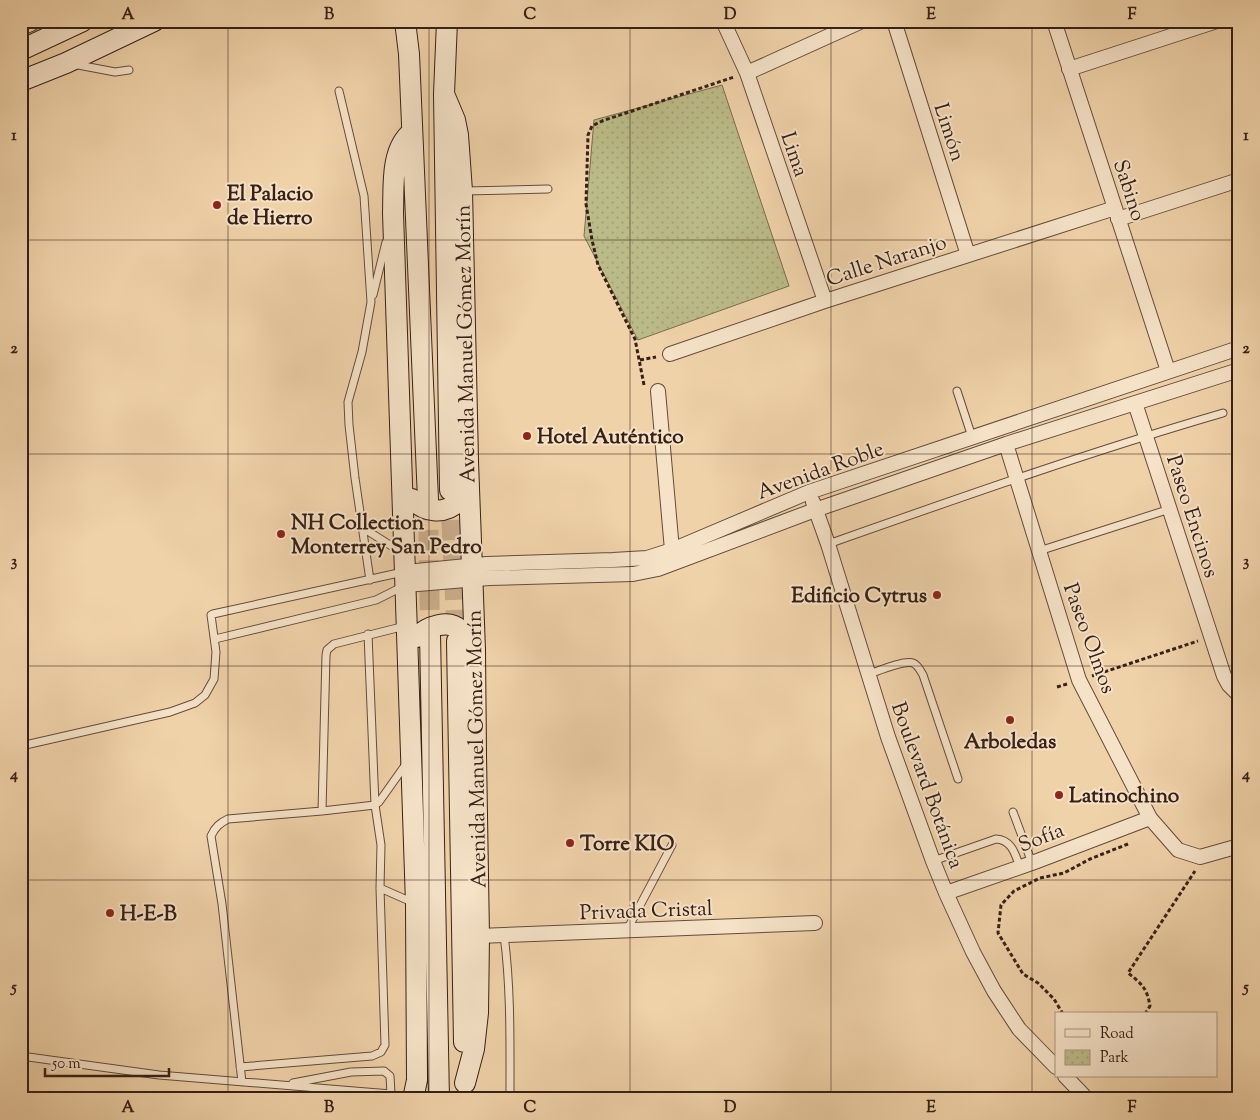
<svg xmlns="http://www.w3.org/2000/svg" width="1260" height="1120" viewBox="0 0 1260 1120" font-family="'Sorts Mill Goudy',serif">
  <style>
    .park { fill: url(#park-dots); stroke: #786e4f }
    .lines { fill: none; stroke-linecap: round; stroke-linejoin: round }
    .secondary-tunnel { stroke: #cbae8c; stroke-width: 20; stroke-dasharray: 20 10; stroke-linecap: butt }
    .lane-casing { stroke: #644c3c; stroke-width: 9 }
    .street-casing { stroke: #644c3c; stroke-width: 16 }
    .secondary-casing { stroke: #362017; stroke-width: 22 }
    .path { stroke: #362017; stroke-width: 3; stroke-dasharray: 4 2.5; stroke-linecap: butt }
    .lane { stroke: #f5e2c7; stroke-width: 7 }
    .street { stroke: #f5e2c7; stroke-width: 14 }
    .secondary { stroke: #f5e2c7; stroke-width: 20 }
    .grid { fill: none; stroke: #362017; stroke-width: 1; stroke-opacity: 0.55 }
    .poi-dot { fill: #8f2418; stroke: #f5e2c7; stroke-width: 2 }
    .labels { text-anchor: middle; stroke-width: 4; stroke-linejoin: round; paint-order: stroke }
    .street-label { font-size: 21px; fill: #362017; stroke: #f5e2c7 }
    .poi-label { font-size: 21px; font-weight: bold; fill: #362017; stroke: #f5e2c7; text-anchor: start }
    .neatline { fill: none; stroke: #362017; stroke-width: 2 }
    .grid-label { font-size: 16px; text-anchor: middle; font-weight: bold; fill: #362017 }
  </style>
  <defs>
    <pattern id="park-dots" width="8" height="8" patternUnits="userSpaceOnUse" patternTransform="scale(1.25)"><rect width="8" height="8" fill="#bbbb87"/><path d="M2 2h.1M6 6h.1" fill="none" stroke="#a1a074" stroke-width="1.8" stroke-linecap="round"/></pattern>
  </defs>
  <rect width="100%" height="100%" fill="#f0d2a9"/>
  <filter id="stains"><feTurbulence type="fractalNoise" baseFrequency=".004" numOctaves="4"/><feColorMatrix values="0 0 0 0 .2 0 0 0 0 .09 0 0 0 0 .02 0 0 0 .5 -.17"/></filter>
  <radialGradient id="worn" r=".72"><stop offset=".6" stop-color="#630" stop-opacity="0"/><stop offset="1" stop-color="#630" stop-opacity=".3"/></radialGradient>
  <!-- park -->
  <path class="park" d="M722,85l67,201 -151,54 -54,-104 10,-116z"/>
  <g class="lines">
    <!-- secondary-tunnel -->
    <path class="secondary-tunnel" d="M450,490l7,151
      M428,500l2,134"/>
    <defs>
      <path id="lane" d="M73,64l42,8 14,-2
        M339,91l25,105 7,106 -9,50 -14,50 1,23 6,53 15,102
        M465,191l83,-2
        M373,295l13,-53
        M957,391l15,46
        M363,528l38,24
        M828,544c131,-46 261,-92 395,-131
        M1039,551l131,-42
        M215,639l161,-39 26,-13
        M869,674c9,-3 35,-14 44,-11 5,2 7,7 10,12l35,104
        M21,746l149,-34 25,-9 10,-8 9,-16 2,-27 -5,-37 2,-1 190,-42
        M322,811l4,-156 1,-5 7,-6 71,-18
        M1013,812l19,51
        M933,861l63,-22c16,1 19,15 24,28
        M380,888l34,15
        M627,930l45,-85
        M504,935c7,53 6,108 6,161
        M21,1056l138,19 232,19 14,5
        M240,1067l132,-11 9,-4 4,-7 -5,-157 1,-43 -6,-40 -7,-171
        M242,1082l-20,-178 -11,-68c4,-9 9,-13 17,-17l94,-8 53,-6 4,-3 27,-38
        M293,1083l58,-11 33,-1 6,5 1,18"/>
      <path id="street" d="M723,21l24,52 78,228
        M894,21l74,234
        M1054,21l114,350
        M1069,69l148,-48
        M747,73l115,-52
        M1118,219l121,-39
        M670,354l155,-53 290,-93
        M658,391l14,159
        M1135,403l89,273 5,9 10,10
        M1006,444l73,236 71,138 28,32 22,7 39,-11
        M813,502l15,42 60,193 45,124 13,32 27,59 21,39 25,38 37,38
        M406,572l81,-8 126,-4 34,-2 25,-8 137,-58 430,-144
        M406,585l83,-7 144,-4 25,-5 157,-59 191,-66 233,-74
        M946,893l86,-30 118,-45
        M479,936l336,-13
        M1065,1076l22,23"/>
      <path id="secondary" d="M405,21l4,33 19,446
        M447,21l-3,73 6,396
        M21,25l9,-4
        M21,50l62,-29
        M21,81l45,-18 88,-42
        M444,94l11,26 3,15 4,56 6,270 7,189 1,105 3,181 -1,77 -4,36 -9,34
        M412,132c-22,18 -18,55 -19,81l23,691 1,176 -4,19
        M412,499c13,14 33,16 47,2 4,-5 7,-12 9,-18
        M430,634l9,465
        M417,637c10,-11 32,-18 43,-7 5,5 9,11 13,16
        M457,641l7,401"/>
    </defs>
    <!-- lane casing -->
    <use href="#lane" class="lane-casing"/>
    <!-- street casing -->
    <use href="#street" class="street-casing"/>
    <!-- secondary casing -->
    <use href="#secondary" class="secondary-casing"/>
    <!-- path -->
    <path class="path" d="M640,360l16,-3
      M644,385l-9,-46 -37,-74 -6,-25 -6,-36 2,-69 4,-9 10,-5 132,-44
      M1092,676l106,-35
      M1057,687l10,-3
      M1063,1014l-9,-15 -16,-16 -15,-9 -25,-41 3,-28 13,-14 26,-13 24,-5 26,-14 38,-15
      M1145,1014l5,-8c-3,-18 -8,-22 -22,-33l67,-102"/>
    <!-- lane -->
    <use href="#lane" class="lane"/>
    <!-- street -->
    <use href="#street" class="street"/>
    <!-- secondary -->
    <use href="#secondary" class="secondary"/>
  </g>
  <!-- grid -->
  <path class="grid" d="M228,21v1078M429,21v1078M630,21v1078M831,21v1078M1032,21v1078M21,240h1218M21,454h1218M21,666h1218M21,880h1218"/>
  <!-- markers -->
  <g class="poi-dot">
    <circle cx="217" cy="205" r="5"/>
    <circle cx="527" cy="436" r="5"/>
    <circle cx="281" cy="534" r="5"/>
    <circle cx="937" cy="595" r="5"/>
    <circle cx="1010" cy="720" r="5"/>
    <circle cx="1059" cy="795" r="5"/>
    <circle cx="570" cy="843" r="5"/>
    <circle cx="110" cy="913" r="5"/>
  </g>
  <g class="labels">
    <!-- street labels -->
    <g class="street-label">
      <text transform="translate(950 132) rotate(72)" y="7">Limón</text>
      <text transform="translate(795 154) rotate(71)" y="7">Lima</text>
      <text transform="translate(1130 190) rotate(72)" y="7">Sabino</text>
      <text transform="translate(886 260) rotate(-18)" y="7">Calle Naranjo</text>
      <text transform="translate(465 344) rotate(-91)" y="7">Avenida Manuel Gómez Morín</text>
      <text transform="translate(820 470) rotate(-20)" y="7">Avenida Roble</text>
      <text transform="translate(1193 516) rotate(72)" y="7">Paseo Encinos</text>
      <text transform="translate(1090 638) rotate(70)" y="7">Paseo Olmos</text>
      <text transform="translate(476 749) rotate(-91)" y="7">Avenida Manuel Gómez Morín</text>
      <text transform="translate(928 785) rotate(70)" y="7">Boulevard Botánica</text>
      <text transform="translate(1041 837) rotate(-21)" y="7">Sofía</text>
      <text transform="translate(646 910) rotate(-2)" y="7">Privada Cristal</text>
    </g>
    <!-- poi labels -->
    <g class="poi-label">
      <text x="227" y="200">El Palacio<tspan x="227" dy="24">de Hierro</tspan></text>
      <text x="537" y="443">Hotel Auténtico</text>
      <text x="291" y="529">NH Collection<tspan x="291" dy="24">Monterrey San Pedro</tspan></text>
      <text x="927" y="602" text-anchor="end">Edificio Cytrus</text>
      <text x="1010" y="748" text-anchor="middle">Arboledas</text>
      <text x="1069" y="802">Latinochino</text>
      <text x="580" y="850">Torre KIO</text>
      <text x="120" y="920">H-E-B</text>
    </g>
  </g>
  <!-- margin -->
  <rect width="1260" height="1120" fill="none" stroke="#f0d2a9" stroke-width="55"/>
  <!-- legend -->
  <rect x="1055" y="1012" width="162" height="65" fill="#f5e2c7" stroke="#a99481"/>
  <rect x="1065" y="1029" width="25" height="8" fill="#f5e2c7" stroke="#a99481"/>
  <text x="1100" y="1038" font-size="15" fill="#362017">Road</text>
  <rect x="1065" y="1050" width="25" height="15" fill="url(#park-dots)" stroke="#a99481"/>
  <text x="1100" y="1062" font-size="15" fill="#362017">Park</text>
  <!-- scale -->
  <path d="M45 1068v8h124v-8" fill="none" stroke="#362017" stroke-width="2.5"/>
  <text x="52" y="1068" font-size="15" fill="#362017" stroke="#f5e2c7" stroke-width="4" paint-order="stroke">50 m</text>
  <rect x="28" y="28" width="1204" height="1064" class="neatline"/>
  <g class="grid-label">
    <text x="128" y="19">A</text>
    <text x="329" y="19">B</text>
    <text x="530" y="19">C</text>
    <text x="730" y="19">D</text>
    <text x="931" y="19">E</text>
    <text x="1132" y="19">F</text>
    <text x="14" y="140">1</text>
    <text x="1246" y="140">1</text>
    <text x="14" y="353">2</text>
    <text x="1246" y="353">2</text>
    <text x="14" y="566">3</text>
    <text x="1246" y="566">3</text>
    <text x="14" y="779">4</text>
    <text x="1246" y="779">4</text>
    <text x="14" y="992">5</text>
    <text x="1246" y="992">5</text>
    <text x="128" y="1112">A</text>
    <text x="329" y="1112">B</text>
    <text x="530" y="1112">C</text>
    <text x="730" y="1112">D</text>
    <text x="931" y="1112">E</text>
    <text x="1132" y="1112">F</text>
  </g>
  <rect width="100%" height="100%" filter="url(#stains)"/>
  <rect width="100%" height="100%" fill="url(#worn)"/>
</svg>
